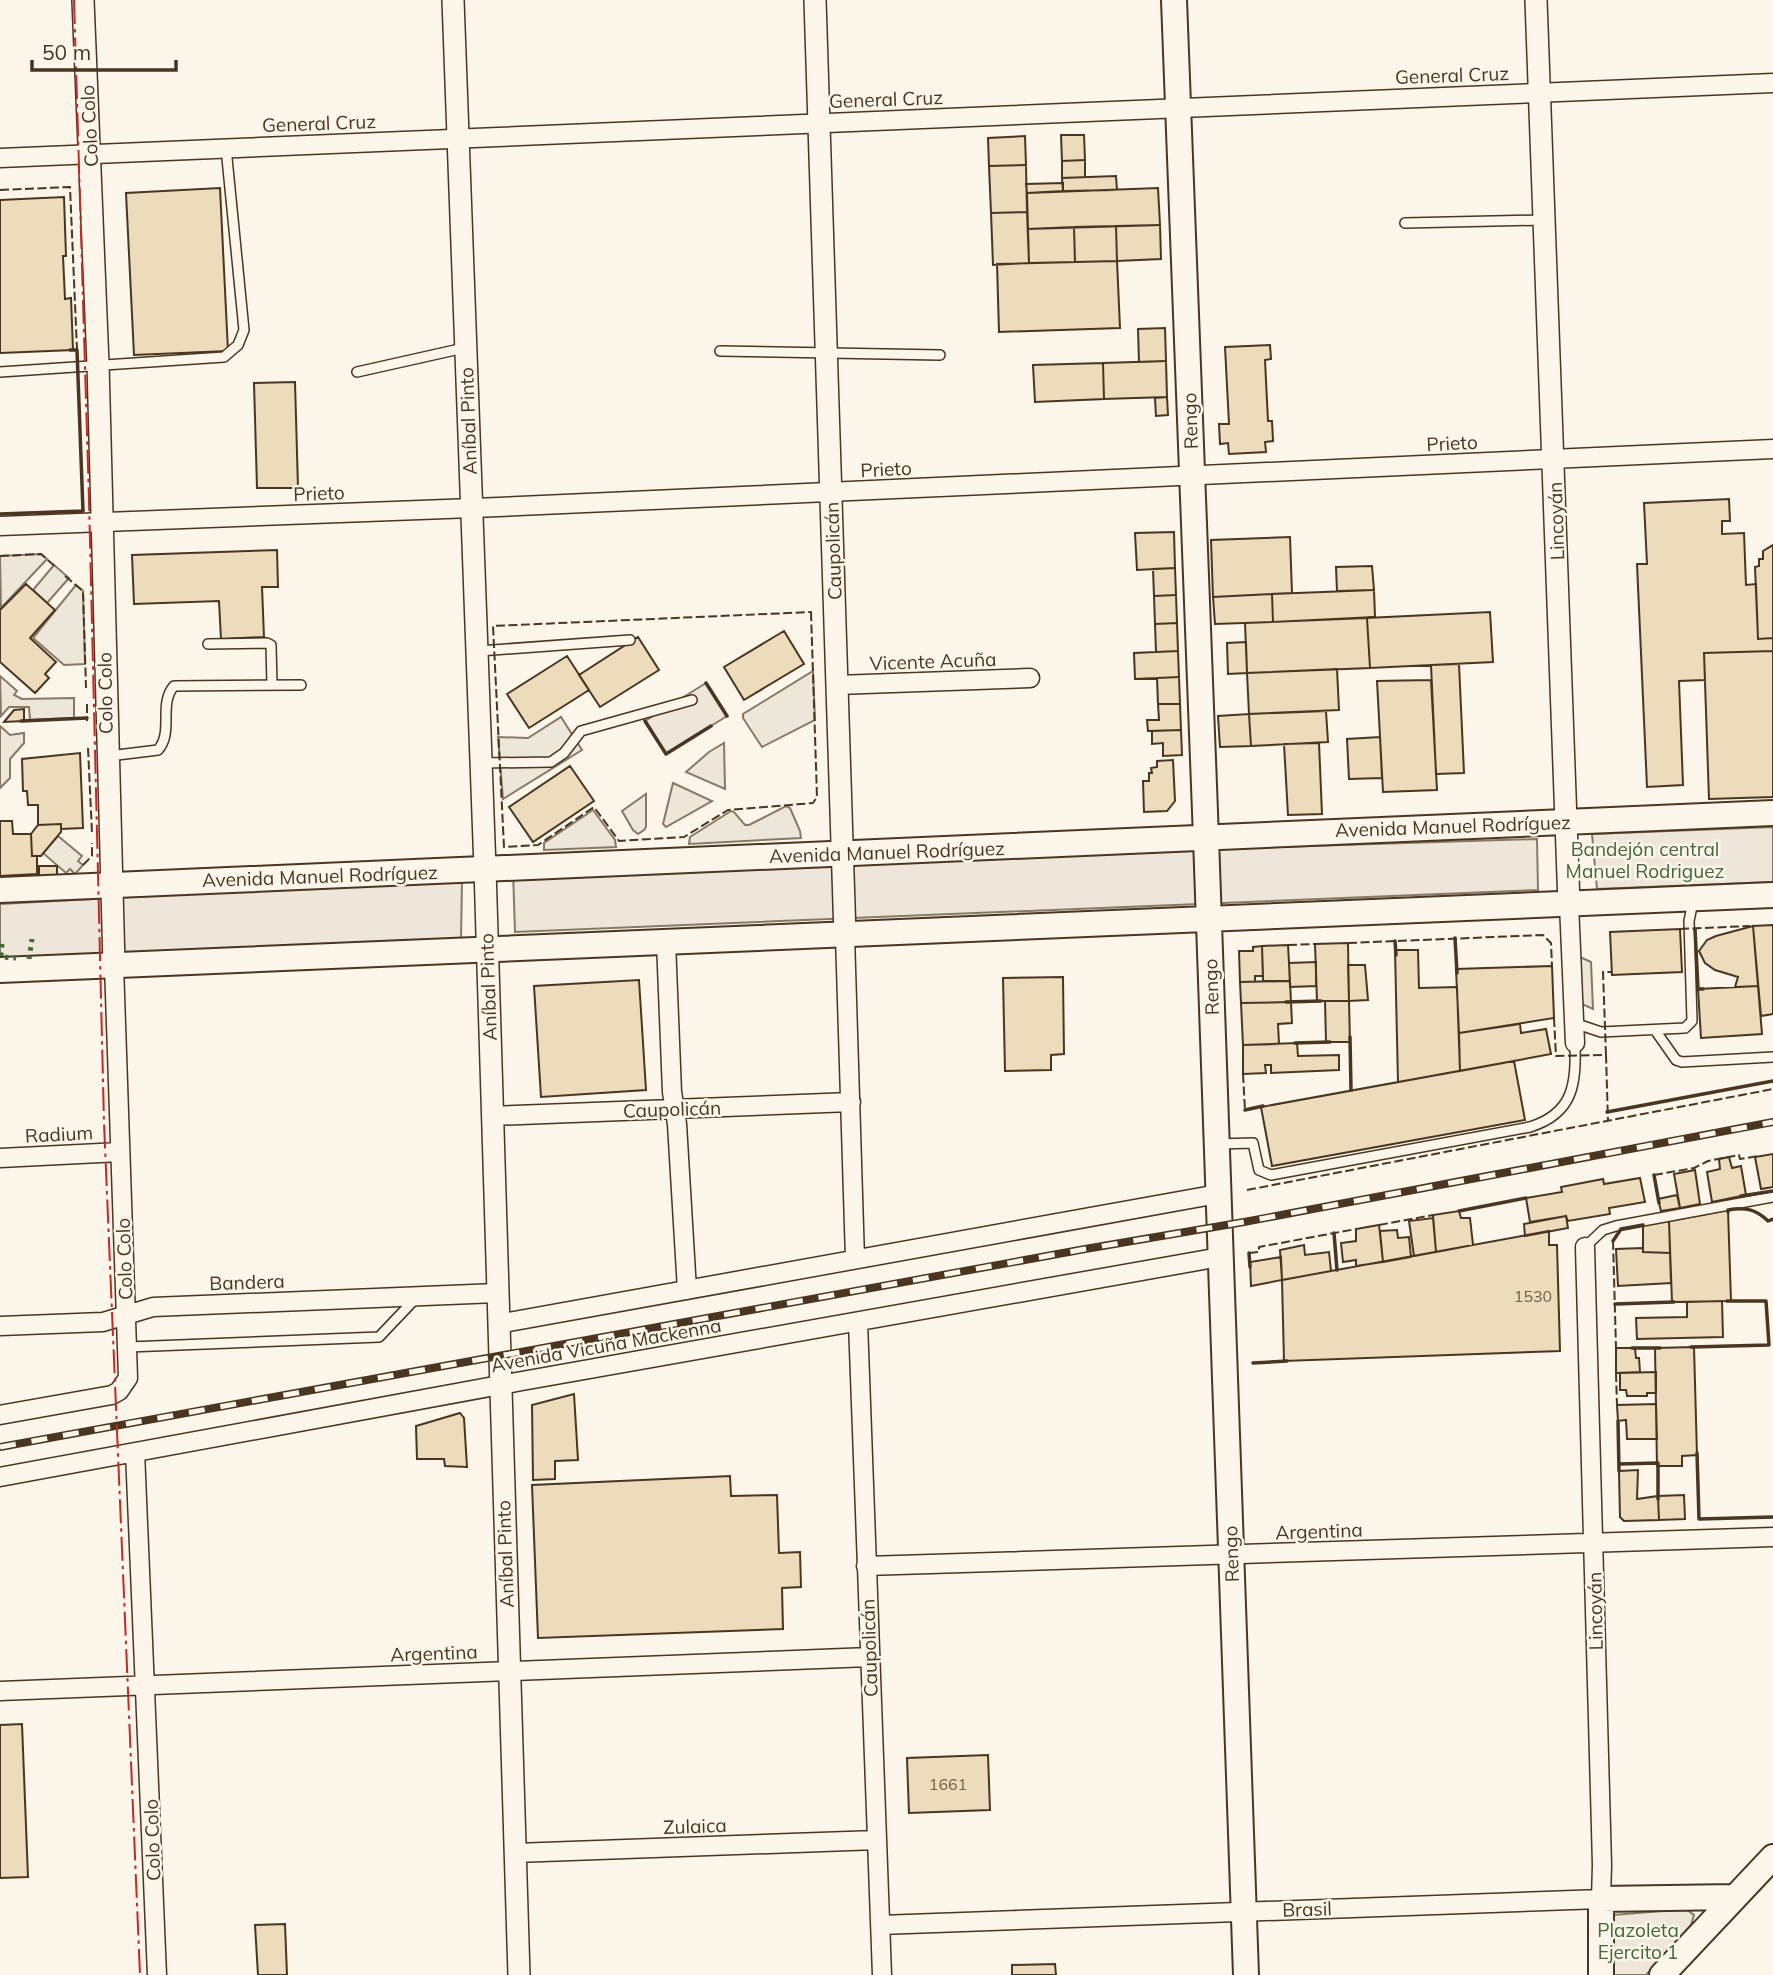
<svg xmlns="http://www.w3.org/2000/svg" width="1773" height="1975" viewBox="0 0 1773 1975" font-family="Mulish,sans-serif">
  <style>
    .green { fill: #ede6d9; stroke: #887966; stroke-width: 2 }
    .parking { fill: #ede7d9; stroke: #887966; stroke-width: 2 }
    .building { fill: #ecdcbc; stroke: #4a3520; stroke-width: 2 }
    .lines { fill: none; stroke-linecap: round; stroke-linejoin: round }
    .service-casing { stroke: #4a3520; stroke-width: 12 }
    .minor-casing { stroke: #4a3520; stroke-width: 21 }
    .tertiary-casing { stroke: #4a3520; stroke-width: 24 }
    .secondary-casing { stroke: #4a3520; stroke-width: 28 }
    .service { stroke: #fbf6e9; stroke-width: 9 }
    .minor { stroke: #fbf6e9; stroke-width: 18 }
    .tertiary { stroke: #fbf6e9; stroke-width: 21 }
    .secondary { stroke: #fbf6e9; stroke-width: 24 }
    .rail-casing { stroke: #4a3520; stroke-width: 8 }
    .rail { stroke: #fbf6e9; stroke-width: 5; stroke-dasharray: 16; stroke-linecap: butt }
    .hedge { stroke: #436837; stroke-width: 5; stroke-dasharray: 3.5 5; stroke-linecap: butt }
    .fence { stroke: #4a3520; stroke-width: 2; stroke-dasharray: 9 3.5; stroke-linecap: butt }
    .wall { stroke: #4a3520; stroke-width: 3.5 }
    .power { stroke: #c62828; stroke-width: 2; stroke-dasharray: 24 5 3.5 5; stroke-linecap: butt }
    .labels { text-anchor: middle; stroke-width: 5; stroke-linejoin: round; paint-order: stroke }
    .number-label { font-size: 16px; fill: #725f47 }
    .street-label { font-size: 19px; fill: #4a3520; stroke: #fbf6e9 }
    .park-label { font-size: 19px; fill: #436837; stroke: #fbf6e9 }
  </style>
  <rect width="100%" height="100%" fill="#fbf6e9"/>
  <!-- green -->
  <path class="green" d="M706,683l21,33 -61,38 -21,-33z
    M724,743l1,46 -39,-17 23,-20z
    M673,783l39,18 -46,26 -3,-3z
    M646,794v33l-2,3 -6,4 -5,-4 -11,-19z
    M1773,827v55l-176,7 -5,-55z
    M1537,839l1,51 -1023,42 -2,-61z
    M462,879l-1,62 -461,18v-55z
    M1686,1909l8,6 -3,10 -45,50h-36v-54l3,-6z"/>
  <!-- parking -->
  <path class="parking" d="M41,554l6,5 -46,49 -1,-52z
    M54,565l15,13 -22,25 -14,-13z
    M76,585l7,6 2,73 -21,1 -31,-27z
    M813,671l2,49 -53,27 -19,-29v-4z
    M0,676l17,15 -3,4 8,4 52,-1v20l-44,2 -1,-13h-20l-8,9z
    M561,717l21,33 -79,49 -5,-62 30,1z
    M0,726l10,9 14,-2v10l-14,16v19l-10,10z
    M786,806l4,2 10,23 1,7 -112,6 1,-7 41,-26 3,1 11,13h4z
    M593,810l22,30 1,7 -72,3v-7z
    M58,836l24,20 -4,5 5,4 -8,9 -5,-5 -4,4 -23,-20z
    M1571,953l20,9 2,47 -20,-9z"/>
  <!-- building -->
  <path class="building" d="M1061,135h23l1,25 -23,1z
    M1025,136l1,29 -37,1 -1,-28z
    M1085,160v18h-23v-17z
    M1026,165l1,47 -36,1 -2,-47z
    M1116,176l1,14 -54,1 -1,-13z
    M1063,183v8l-36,2 -1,-9z
    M220,188l8,163 -94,4 -8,-162z
    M1158,188l2,37 -132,4 -1,-36z
    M64,197l2,59h-3l2,43 6,-1 2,52 -73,3v-153z
    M1027,212l2,51 -36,2 -2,-52z
    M1160,225l1,34 -44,2 -1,-35z
    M1116,226l1,35 -42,1 -1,-35z
    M1074,227l1,35 -46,1 -1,-34z
    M1117,261l3,67 -121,4 -2,-68z
    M1165,328l1,33 -27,1 -1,-33z
    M1270,345l1,14 -6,1 3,61h4l1,20 -8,1 1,10 -37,2 -1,-11 -8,1 -1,-20h10l-4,-77z
    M1166,361l1,36 -63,2 -1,-36z
    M1103,363l1,36 -69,3 -2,-37z
    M295,382l3,106h-41l-3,-105z
    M1167,397l1,18 -12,1 -1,-18z
    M1729,499l1,22h-8v13l22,-1 2,52 10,-1 2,55 15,-1v13l-69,2 1,27 -26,1 4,104 -36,2 -10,-223h10l-3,-61z
    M1174,532l1,36 -38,2 -2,-37z
    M1290,537l2,56 -79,4 -2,-57z
    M1773,545v93l-15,1 -3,-72 4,-1v-7h4v-8z
    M277,550l1,37h-16l2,50 -43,2 -2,-38 -85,3 -2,-49z
    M1372,566l2,24 -37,1 -1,-24z
    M1175,568l1,27 -22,1 -1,-27z
    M26,584l29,26 -25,28 26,24 -11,12 4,4 -14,15 -35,-31v-52z
    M1374,590l1,27 -102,5 -1,-28z
    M1272,594l1,28 -58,2 -2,-27z
    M1176,595l1,28 -22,1 -1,-28z
    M1490,612l3,50 -123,6 -3,-50z
    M1367,618l3,50 -123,5 -2,-50z
    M1177,623l1,28 -22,1 -1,-28z
    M784,631l20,33 -60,36 -20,-33z
    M638,637l21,33 -59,37 -21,-32z
    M1246,642l1,31 -19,1 -1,-31z
    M1178,651l1,26 -44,2 -1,-26z
    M1773,651v146l-64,2 -5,-146z
    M567,656l22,34 -60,38 -22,-34z
    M1459,664l5,109 -28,1 -5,-109z
    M1337,669l2,41 -90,4 -2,-41z
    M1179,677l1,27h-22l-1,-26z
    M1431,680l6,110 -54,2 -6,-111z
    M1158,704h22l1,26 -33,1 -1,-11h12z
    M24,709v12l-20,1 10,-12z
    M1326,711l2,31 -77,4 -2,-32z
    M1249,714l2,32 -31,1 -2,-31z
    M1181,730l1,25 -19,1v-13l-11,1v-13z
    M1380,737l2,41 -33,1 -2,-40z
    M1319,743l3,71 -34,1 -4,-71z
    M80,753l3,75 -22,1v-5l-23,1v-20h-10l-1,-14h-4l-1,-32z
    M1173,760l2,41 -8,10 -23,1 -1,-31h6v-8h3l-1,-5 6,-1v-6z
    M570,766l24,35 -61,41 -24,-35z
    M0,821h12l1,13h18l1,22h5v18l-37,2z
    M61,824v8l-20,24h-9l-1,-22 3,-4 4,-5z
    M39,866h18v14l-18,1z
    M1773,925v89l-12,2 -8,-90z
    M1753,926l5,60 -23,1 3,-10 -23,-7 -10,-7 -6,-12 8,-11 9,-4z
    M1680,929l2,43 -70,3 -2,-43z
    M1348,943l1,58h-32l-2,-57z
    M1288,945l2,36h-27l-1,-35z
    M1262,946l1,30h-8v6h-15l-1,-31h14v-4z
    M1395,950h23l1,38 38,-1 3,84 -62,11z
    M1316,962v24l-26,1 -1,-24z
    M1348,965h17l3,35 -19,1z
    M1552,966l2,52 -95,15 -3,-64z
    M1063,977l1,77 -13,1v15l-46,1 -2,-93z
    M639,980l7,110 -105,7 -7,-111z
    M1290,981l1,21 -50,1 -1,-21z
    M1758,986l4,48 -61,4 -3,-49z
    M1325,1001h24l1,41h-24z
    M1291,1002l1,21 -14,1 1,20 -36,1 -2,-42z
    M1520,1024l1,9 25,-4 5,25 -91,17 -1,-38z
    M1297,1043l1,13 41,-1v15l-68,3v-8h-6l1,8 -23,1v-29z
    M1514,1061l11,59 -253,46 -11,-59z
    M1773,1154v33l-12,2 -6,-32z
    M1729,1157l3,11 9,-2 5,29 -34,7 -5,-30 13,-3 -1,-10z
    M1695,1170l5,34 -20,4 -6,-34z
    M1640,1178l5,24 -36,6 1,6 -42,7 -2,-5 -36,6 -4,-24 36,-6 -1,-5 42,-8 1,5z
    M1677,1195l3,13 -19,3 -3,-12z
    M1728,1210l3,91 -59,1 -3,-81z
    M1459,1211l2,7h9l3,27 -37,7 -3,-37z
    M1566,1216l2,12 -43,8 -1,-12z
    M1433,1218l3,34 -22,4 -5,-35z
    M1669,1221l1,32 -27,-1v-27z
    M1379,1225l4,37 -27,4v-6l-13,2 -2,-19 15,-2v-12z
    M1397,1230l1,8 11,-1 2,20 -28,5 -3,-31z
    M1549,1231v14h8l3,106 -276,10 -2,-81z
    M1304,1245l1,10 24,-3 2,19 -49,9 -2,-30z
    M1643,1248v4l27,1 1,30 -53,3 -2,-37z
    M1281,1257l1,23 -31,6 -1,-24z
    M1722,1301l1,36 -86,2 -1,-21 51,-1v-15z
    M1694,1347l3,108 -15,1v10h-25l-2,-118z
    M1616,1348h19l1,10h3l1,14 -24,1z
    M1656,1372v21h-9v3h-20l-1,-6h-6v-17z
    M574,1394l4,66 -23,1v18l-22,1 -1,-75z
    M1656,1404l1,35h-30l-1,-19 -8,1 -1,-16z
    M460,1413l4,5 3,49 -22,-1 -1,-7h-27l-1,-33z
    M1638,1470l-1,29 21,-3 1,24 -35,1 -4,-4 -1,-46z
    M730,1476l1,20 46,-1 2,58 21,-1 1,35 -19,1 1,41 -245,9 -6,-153z
    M1684,1495l1,24 -26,1 -1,-24z
    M22,1724l6,153 -28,1v-153z
    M988,1755l2,55 -81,3 -2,-55z
    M285,1924l2,51h-29l-3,-50z
    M1055,1964l1,11h-44v-10z"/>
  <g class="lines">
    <defs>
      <path id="service" d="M1405,223l138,-3
        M720,351l220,4
        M0,372l224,-15 14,-12 6,-15 -18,-182
        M357,372l107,-24
        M208,644l59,-1 4,2 1,40
        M479,651l151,-11
        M109,756l49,-6c16,-18 0,-46 16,-64l127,-1
        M483,763l68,-1 13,-9 17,-22 111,-31
        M1574,1023l27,9 84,-4 7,-7 -3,-100 4,-20
        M1655,1030l21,30 6,2 91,-5
        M1218,1144l35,-1 6,27 12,5 259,-48c44,-14 46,-43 45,-84
        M1585,1247l18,-17 13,-4 157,-29
        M128,1347l251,-10 38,-40"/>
      <path id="minor" d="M0,158l1773,-75
        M0,526l499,-19 1274,-58
        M837,685l193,-7
        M1569,904l6,139
        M845,936l10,323
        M666,942l6,150 5,32 10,166
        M492,1116l359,-14
        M0,1158l120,-6
        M858,1322l24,653
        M498,1324l720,-130
        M0,1326l103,-4 50,-15 344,-14
        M0,1415l112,-20 7,-4 9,-13 -14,-413
        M135,1452l22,523
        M0,1477l522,-96 698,-124
        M866,1566l907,-29
        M0,1691l870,-34
        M515,1853l362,-13
        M880,1925l721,-26 1,-34 -17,-618"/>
      <path id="tertiary" d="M83,0l15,364 16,601
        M453,0l32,869 34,1106
        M815,0l30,936
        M1536,0l33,904"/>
      <path id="secondary" d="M1174,0l32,838 40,1137
        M0,890l1773,-77
        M0,970l1773,-75
        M1601,1975v-76l133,-2
        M1662,1975l111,-118"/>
    </defs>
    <!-- service casing -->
    <use href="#service" class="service-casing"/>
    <!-- minor casing -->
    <use href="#minor" class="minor-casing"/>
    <!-- tertiary casing -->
    <use href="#tertiary" class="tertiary-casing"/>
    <!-- secondary casing -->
    <use href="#secondary" class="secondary-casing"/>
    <!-- service -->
    <use href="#service" class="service"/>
    <!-- minor -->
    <use href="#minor" class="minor"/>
    <!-- tertiary -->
    <use href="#tertiary" class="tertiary"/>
    <!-- secondary -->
    <use href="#secondary" class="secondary"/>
    <defs>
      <path id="rail" d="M0,1447l1085,-198 159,-27 529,-100"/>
    </defs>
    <!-- rail casing -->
    <use href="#rail" class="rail-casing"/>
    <!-- rail -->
    <use href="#rail" class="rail"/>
    <!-- hedge -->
    <path class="hedge" d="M2,944l-1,13 15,1
      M29,959l3,-20"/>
    <!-- fence -->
    <path class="fence" d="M0,190l70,-3 7,163
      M0,556l41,-2 16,14
      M65,576l18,15 3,97
      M811,612l6,185 -4,6 -85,7 -44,27 -65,4 -25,-34 -56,38 -34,2 -11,-221z
      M87,704v17
      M88,748l4,85
      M83,865l9,-9v-13
      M1680,929l70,-3
      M1348,943l195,-8 8,8 1,23
      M1288,945l27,-1
      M1554,1018l2,38 50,-1 2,67
      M1606,1055l-3,-83h9
      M1243,1074l2,36
      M1654,1175l40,-7 14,-7 31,-6 1,4 19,-3
      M1247,1190l526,-101
      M1379,1225l54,-10
      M1613,1241l3,107
      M1249,1253l10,-1v-5l97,-18
      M1616,1373l1,32"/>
    <!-- wall -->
    <path class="wall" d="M0,514l83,-3 -6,-161h-7
      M706,683l21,33
      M21,721l66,-3
      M645,721l21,33 45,-28
      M1695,929l3,60h5
      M1455,938l2,35
      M1395,941l1,14
      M1286,1002l35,-1
      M1350,1037l1,53
      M1295,1043l35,-1
      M1245,1110l18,-4
      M1607,1112l166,-31
      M1654,1175l5,28
      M1741,1196l32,-5
      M1459,1211l67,-13
      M1728,1212v-2c17,-3 28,-1 40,11l5,-2
      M1334,1233l3,37
      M1613,1241l8,-12 22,-4
      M1249,1253l1,14
      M1615,1304l59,-2
      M1691,1347l78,-2 -3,-44h-39
      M1632,1348h28
      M1253,1363l34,-2
      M1618,1421l1,50
      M1697,1453l2,66 74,-2
      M1619,1464l39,-1
      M1658,1464v35"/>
    <!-- power -->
    <path class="power" d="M74,0l15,500 15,623 36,852"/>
  </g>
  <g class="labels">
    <!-- number labels -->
    <g class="number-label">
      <text x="1533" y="1302">1530</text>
      <text x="948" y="1790">1661</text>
    </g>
    <!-- street labels -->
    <g class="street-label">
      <text transform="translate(1452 75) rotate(-2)" y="7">General Cruz</text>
      <text transform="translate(886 99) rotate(-2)" y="7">General Cruz</text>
      <text transform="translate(319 123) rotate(-2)" y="7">General Cruz</text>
      <text transform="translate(89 126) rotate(-93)" y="7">Colo Colo</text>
      <text transform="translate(468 421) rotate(-92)" y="7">Aníbal Pinto</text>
      <text transform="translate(1190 421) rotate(-92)" y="7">Rengo</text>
      <text transform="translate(1452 443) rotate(-3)" y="7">Prieto</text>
      <text transform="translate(886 469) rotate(-3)" y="7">Prieto</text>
      <text transform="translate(319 493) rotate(-2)" y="7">Prieto</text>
      <text transform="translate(1556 521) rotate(-92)" y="7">Lincoyán</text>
      <text transform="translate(833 551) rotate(-92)" y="7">Caupolicán</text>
      <text transform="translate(933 661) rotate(-2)" y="7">Vicente Acuña</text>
      <text transform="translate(105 693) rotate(-91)" y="7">Colo Colo</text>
      <text transform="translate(1453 826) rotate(-2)" y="7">Avenida Manuel Rodríguez</text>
      <text transform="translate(887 852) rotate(-2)" y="7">Avenida Manuel Rodríguez</text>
      <text transform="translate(320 876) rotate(-2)" y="7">Avenida Manuel Rodríguez</text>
      <text transform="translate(488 987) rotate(-92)" y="7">Aníbal Pinto</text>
      <text transform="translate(1211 987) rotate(-92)" y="7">Rengo</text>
      <text transform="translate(672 1109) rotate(-2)" y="7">Caupolicán</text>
      <text transform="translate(59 1134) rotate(-3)" y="7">Radium</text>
      <text transform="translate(124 1259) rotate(-92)" y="7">Colo Colo</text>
      <text transform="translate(247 1282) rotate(-2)" y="7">Bandera</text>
      <text transform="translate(606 1345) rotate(-10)" y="7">Avenida Vicuña Mackenna</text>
      <text transform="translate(1319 1531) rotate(-2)" y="7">Argentina</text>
      <text transform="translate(505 1554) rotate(-92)" y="7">Aníbal Pinto</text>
      <text transform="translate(1231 1554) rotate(-92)" y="7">Rengo</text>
      <text transform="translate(1595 1611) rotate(-91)" y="7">Lincoyán</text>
      <text transform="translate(869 1648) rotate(-92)" y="7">Caupolicán</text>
      <text transform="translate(434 1653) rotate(-2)" y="7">Argentina</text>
      <text transform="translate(695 1826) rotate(-2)" y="7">Zulaica</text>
      <text transform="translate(152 1840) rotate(-92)" y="7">Colo Colo</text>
      <text transform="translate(1307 1909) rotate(-2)" y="7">Brasil</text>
    </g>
    <!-- park labels -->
    <g class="park-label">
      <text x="1645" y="856">Bandejón central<tspan x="1645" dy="22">Manuel Rodriguez</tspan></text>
      <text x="1638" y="1937">Plazoleta<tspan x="1638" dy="22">Ejercito 1</tspan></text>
    </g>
  </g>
  <!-- scale -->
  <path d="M32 60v10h144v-10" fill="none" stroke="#4a3520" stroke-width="3.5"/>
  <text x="42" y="60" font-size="21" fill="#4a3520" stroke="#fbf6e9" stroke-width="5" paint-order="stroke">50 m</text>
</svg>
